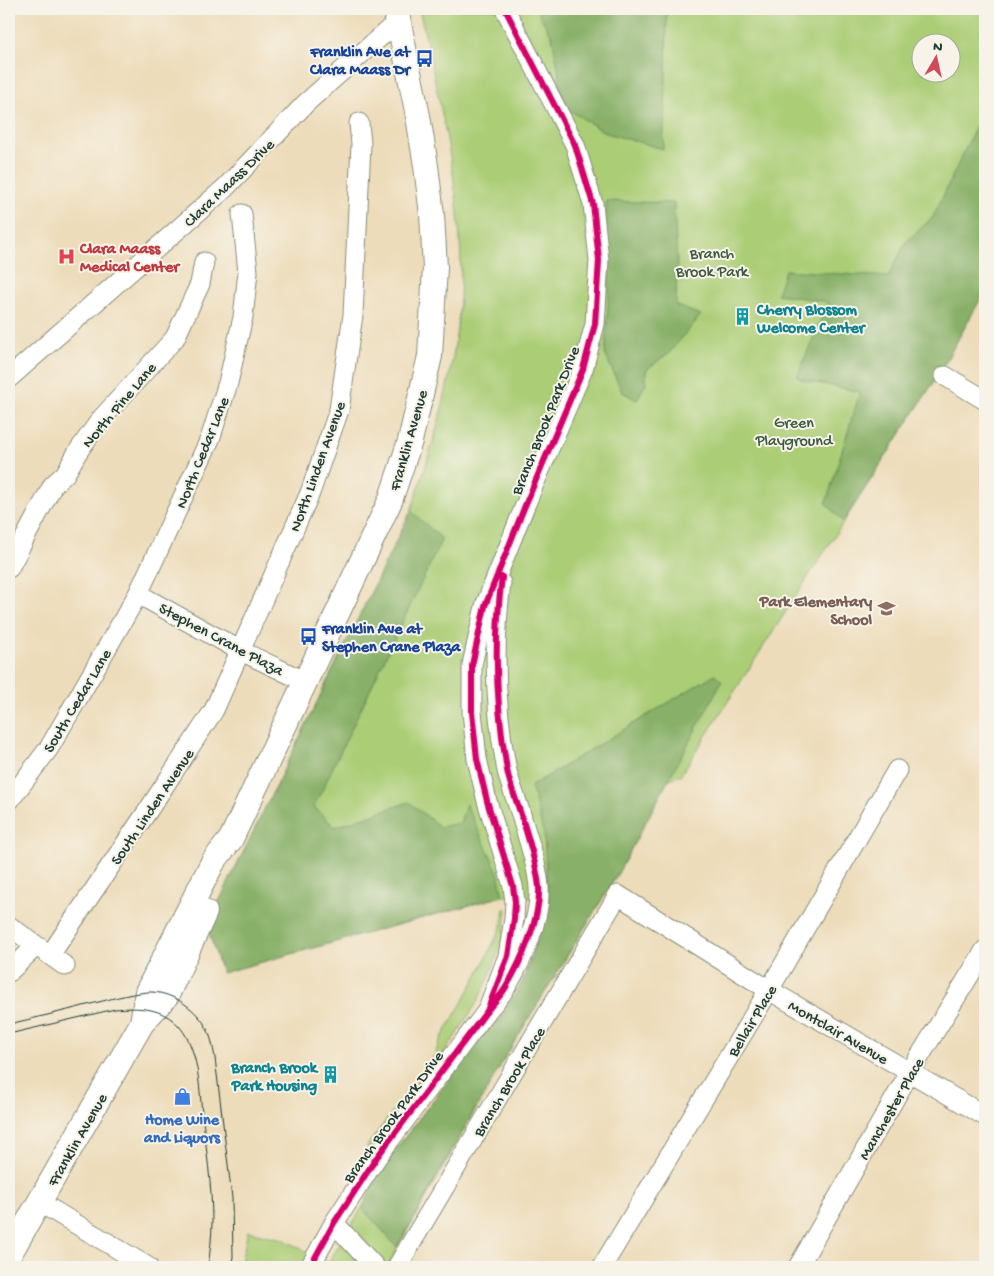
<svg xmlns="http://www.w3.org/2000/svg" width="994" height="1276" viewBox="0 0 994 1276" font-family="'Gochi Hand',sans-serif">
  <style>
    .green { fill: #abcd76; stroke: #658555; fill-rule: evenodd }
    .forest { fill: #88b067; stroke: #54764e }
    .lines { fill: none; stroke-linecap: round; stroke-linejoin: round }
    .minor-casing { stroke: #868c77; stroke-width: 21 }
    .major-casing { stroke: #868c77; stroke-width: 26 }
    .minor { stroke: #fff; stroke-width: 19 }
    .major { stroke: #fff; stroke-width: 24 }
    .tram { stroke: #1f3d34; stroke-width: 1 }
    .cycleway-casing { stroke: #f7f3e8; stroke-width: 9 }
    .cycleway { stroke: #d6006c; stroke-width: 6 }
    .labels { text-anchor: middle; stroke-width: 4; stroke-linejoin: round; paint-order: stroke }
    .transit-label { font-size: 16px; font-weight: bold; fill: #164399; stroke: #f7f3e8; text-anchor: end }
    .street-label { font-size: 16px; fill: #1f3d34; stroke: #f7f3e8 }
    .health-label { font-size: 16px; font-weight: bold; fill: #be3a42; stroke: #f7f3e8; text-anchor: start }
    .park-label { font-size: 16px; fill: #3b5a41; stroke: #f7f3e8 }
    .culture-label { font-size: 16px; font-weight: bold; fill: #0d838f; stroke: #f7f3e8; text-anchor: start }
    .education-label { font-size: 16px; font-weight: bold; fill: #785e54; stroke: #f7f3e8; text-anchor: end }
    .shop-label { font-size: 16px; font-weight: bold; fill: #366cbe; stroke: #f7f3e8 }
  </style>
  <rect width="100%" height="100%" fill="#f7f3e8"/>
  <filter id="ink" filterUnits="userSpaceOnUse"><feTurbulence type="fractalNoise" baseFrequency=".02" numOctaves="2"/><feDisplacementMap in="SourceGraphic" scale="10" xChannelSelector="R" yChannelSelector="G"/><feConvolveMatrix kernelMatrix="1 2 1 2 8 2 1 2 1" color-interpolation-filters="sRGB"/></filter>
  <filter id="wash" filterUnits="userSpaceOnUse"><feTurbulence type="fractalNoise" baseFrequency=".0096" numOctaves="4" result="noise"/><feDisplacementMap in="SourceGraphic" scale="20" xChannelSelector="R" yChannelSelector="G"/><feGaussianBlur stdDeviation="1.12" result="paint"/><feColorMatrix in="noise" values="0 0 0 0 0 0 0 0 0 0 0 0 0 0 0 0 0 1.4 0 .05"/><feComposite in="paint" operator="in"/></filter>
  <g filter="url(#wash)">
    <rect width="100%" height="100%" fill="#eddcba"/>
    <!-- green -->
    <path class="green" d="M419,9h566v282l-48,86 -257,399 -11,3 -52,96 -110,179 -120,213h-147l8,-36 35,8 45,24 34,-55 20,-41 106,-138c35,-25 48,-90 59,-130l-44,-3 -281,77 -15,-47 204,-415c21,-63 40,-125 47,-191 9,-77 -5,-155 -21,-230 -6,-27 -11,-54 -18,-81zM922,42h30v30h-30z
      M504,909h3l-4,32 -15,39 -13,26 -42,65 -64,79 -2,-4 66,-88 8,-19 34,-59 25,-50z"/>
    <!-- forest -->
    <path class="forest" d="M536,9h131l-1,77 -3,63 -57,-16 -40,-25 -14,-72z
      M985,117v174l-48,86 -94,145 -17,-19 34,-111 -57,-12 -6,-3 31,-75 -51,-8 8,-24 103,7 18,-35 27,-25 46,-97z
      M606,201l68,2 3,58 -1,45 25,9 -31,37 -24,18v13l-9,17 -15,-8 -17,-38 4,-64z
      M411,511l31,28 -128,268 21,20 74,-25 31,25 20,-4 6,-19 32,68 5,24 -281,77 -15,-47z
      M715,674l7,7 -105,194 -110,179 -110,193 -35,-39 20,-41 106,-138 11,-8 27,-46 22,-76 -4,-64 -13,-49z"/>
  </g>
  <g filter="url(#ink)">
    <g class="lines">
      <defs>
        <path id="minor" d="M945,376l40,24
          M9,378l216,-190 81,-85 92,-82
          M9,568l44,-83 12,-11 14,-24 22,-31 74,-81 25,-54 4,-22
          M138,594l103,57 65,31
          M9,801l40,-53 89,-154 72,-155 18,-56 15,-66 5,-45 -6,-58
          M9,926l56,40
          M50,955l99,-146 65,-99 96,-217 29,-83 14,-95 8,-171 -2,-21
          M9,972l27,-26
          M487,1011l21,-55 6,-37 1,-17 -2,-16 -26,-85 -10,-42 -5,-47v-47l13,-59 39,-98 59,-139 12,-45 4,-64 -6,-56 -18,-59 -70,-136
          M39,1202l109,65
          M334,1223l41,44
          M310,1267l24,-44 43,-66 110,-146c6,-8 14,-15 19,-24 16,-26 35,-68 33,-99 -1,-21 -10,-46 -16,-66 -4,-17 -12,-34 -16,-51 -12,-61 -14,-126 -6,-188
          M397,1267l221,-372 151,95 216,126
          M602,1267l167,-277 128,-220
          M798,1267l112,-195 75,-122"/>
        <path id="major" d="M142,1023l5,-31 66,-130 18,-23 68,-144 91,-194 20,-60 20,-85 5,-89 -3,-52 -6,-49 -8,-50 -22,-107
          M9,1255l133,-232 25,-28 38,-83"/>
      </defs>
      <!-- minor casing -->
      <use href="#minor" class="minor-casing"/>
      <!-- major casing -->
      <use href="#major" class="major-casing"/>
      <!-- minor -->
      <use href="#minor" class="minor"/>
      <!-- major -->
      <use href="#major" class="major"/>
      <!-- tram -->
      <path class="tram" d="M9,1024c26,-6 52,-12 78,-19 20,-5 40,-11 61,-13 22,-1 46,15 57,33 6,10 8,22 10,33l17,140 1,59 -2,10
        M9,1034l106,-25c23,-2 47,-2 64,17 7,8 12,19 15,30 5,17 6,38 8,56 4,36 10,73 10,110 0,15 -2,30 -4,45"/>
      <defs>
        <path id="cycleway" d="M487,1011l21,-55 6,-37 1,-17 -2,-16 -26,-85 -10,-42 -5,-47v-47l13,-59 39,-98 59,-139 12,-45 4,-64 -6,-56 -18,-59 -70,-136
          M310,1267l24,-44 43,-66 110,-146c6,-8 14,-15 19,-24 15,-25 35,-70 33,-100 -2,-20 -10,-47 -16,-66 -5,-17 -13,-34 -16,-51 -11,-64 -14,-129 -5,-193"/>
      </defs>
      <!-- cycleway casing -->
      <use href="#cycleway" class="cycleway-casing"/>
      <!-- cycleway -->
      <use href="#cycleway" class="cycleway"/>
    </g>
  </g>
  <!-- icons -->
  <defs>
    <symbol id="bus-bare" viewBox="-9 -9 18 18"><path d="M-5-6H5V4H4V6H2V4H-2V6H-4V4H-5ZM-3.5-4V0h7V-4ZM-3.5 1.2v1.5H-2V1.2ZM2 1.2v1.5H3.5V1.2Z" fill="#1a4fb4" stroke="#f7f3e8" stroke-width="2.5" paint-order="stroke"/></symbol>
    <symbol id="hospital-bare" viewBox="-9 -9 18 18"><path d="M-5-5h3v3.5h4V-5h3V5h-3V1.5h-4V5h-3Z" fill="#e0444e" stroke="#f7f3e8" stroke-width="2.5" paint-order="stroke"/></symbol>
    <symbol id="building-bare" viewBox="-9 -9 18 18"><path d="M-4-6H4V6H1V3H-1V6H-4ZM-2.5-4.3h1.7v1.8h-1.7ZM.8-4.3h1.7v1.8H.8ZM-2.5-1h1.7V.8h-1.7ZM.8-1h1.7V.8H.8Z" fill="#0f9aa8" stroke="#f7f3e8" stroke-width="2.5" paint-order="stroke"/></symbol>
    <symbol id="school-bare" viewBox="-9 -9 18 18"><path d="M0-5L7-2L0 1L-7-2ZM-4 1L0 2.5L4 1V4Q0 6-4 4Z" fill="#8d6e63" stroke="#f7f3e8" stroke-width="2.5" paint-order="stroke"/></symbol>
    <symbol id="shop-bare" viewBox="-9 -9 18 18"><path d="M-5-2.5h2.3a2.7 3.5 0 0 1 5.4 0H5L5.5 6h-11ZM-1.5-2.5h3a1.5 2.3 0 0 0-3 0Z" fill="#3f7fe0" stroke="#f7f3e8" stroke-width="2.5" paint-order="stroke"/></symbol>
  </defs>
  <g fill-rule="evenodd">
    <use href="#bus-bare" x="412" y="46" width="25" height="25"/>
    <use href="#hospital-bare" x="54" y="244" width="25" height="25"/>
    <use href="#building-bare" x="730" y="304" width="25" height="25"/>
    <use href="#school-bare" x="874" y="596" width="25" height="25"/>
    <use href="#bus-bare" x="296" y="624" width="25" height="25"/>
    <use href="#building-bare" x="318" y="1062" width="25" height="25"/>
    <use href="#shop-bare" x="170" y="1084" width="25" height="25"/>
  </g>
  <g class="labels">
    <!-- transit labels -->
    <g class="transit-label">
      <text x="410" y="56">Franklin Ave at<tspan x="410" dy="18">Clara Maass Dr</tspan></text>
      <text x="322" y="633" text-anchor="start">Franklin Ave at<tspan x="322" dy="18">Stephen Crane Plaza</tspan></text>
    </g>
    <!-- street labels -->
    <g class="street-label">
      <text transform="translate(228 182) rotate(-44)" y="6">Clara Maass Drive</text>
      <text transform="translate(118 404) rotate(-50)" y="6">North Pine Lane</text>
      <text transform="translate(544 420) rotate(-68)" y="6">Branch Brook Park Drive</text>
      <text transform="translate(407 440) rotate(-74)" y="6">Franklin Avenue</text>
      <text transform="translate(201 452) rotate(-68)" y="6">North Cedar Lane</text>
      <text transform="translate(316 466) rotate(-70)" y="6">North Linden Avenue</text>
      <text transform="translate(222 638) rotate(28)" y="6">Stephen Crane Plaza</text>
      <text transform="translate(76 700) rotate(-59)" y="6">South Cedar Lane</text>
      <text transform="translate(151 806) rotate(-56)" y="6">South Linden Avenue</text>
      <text transform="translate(751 1020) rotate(-59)" y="6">Bellair Place</text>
      <text transform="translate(839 1031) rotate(30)" y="6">Montclair Avenue</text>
      <text transform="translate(508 1081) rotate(-59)" y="6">Branch Brook Place</text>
      <text transform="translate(890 1108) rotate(-60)" y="6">Manchester Place</text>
      <text transform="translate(392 1116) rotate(-54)" y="6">Branch Brook Park Drive</text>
      <text transform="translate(76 1139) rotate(-60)" y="6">Franklin Avenue</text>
    </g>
    <!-- health labels -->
    <g class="health-label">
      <text x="80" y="253">Clara Maass<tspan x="80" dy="18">Medical Center</tspan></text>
    </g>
    <!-- park labels -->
    <g class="park-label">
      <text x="712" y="258">Branch<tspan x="712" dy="18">Brook Park</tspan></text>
      <text x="794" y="427">Green<tspan x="794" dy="18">Playground</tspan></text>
    </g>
    <!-- culture labels -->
    <g class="culture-label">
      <text x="757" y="314">Cherry Blossom<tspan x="757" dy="18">Welcome Center</tspan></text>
      <text x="317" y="1072" text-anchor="end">Branch Brook<tspan x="317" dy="18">Park Housing</tspan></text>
    </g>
    <!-- education labels -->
    <g class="education-label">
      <text x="872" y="606">Park Elementary<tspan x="872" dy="18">School</tspan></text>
    </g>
    <!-- shop labels -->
    <g class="shop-label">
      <text x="182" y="1124">Home Wine<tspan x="182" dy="18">and Liquors</tspan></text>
    </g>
  </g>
  <!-- margin -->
  <rect width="994" height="1276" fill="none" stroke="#f7f3e8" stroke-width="30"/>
  <!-- north arrow -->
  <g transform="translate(936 58) rotate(9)"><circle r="24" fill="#f7f3e8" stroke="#a1aaa0"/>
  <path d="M0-4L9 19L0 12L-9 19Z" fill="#d1495b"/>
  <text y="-8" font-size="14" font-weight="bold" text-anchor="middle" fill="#1f3d34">N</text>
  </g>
</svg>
